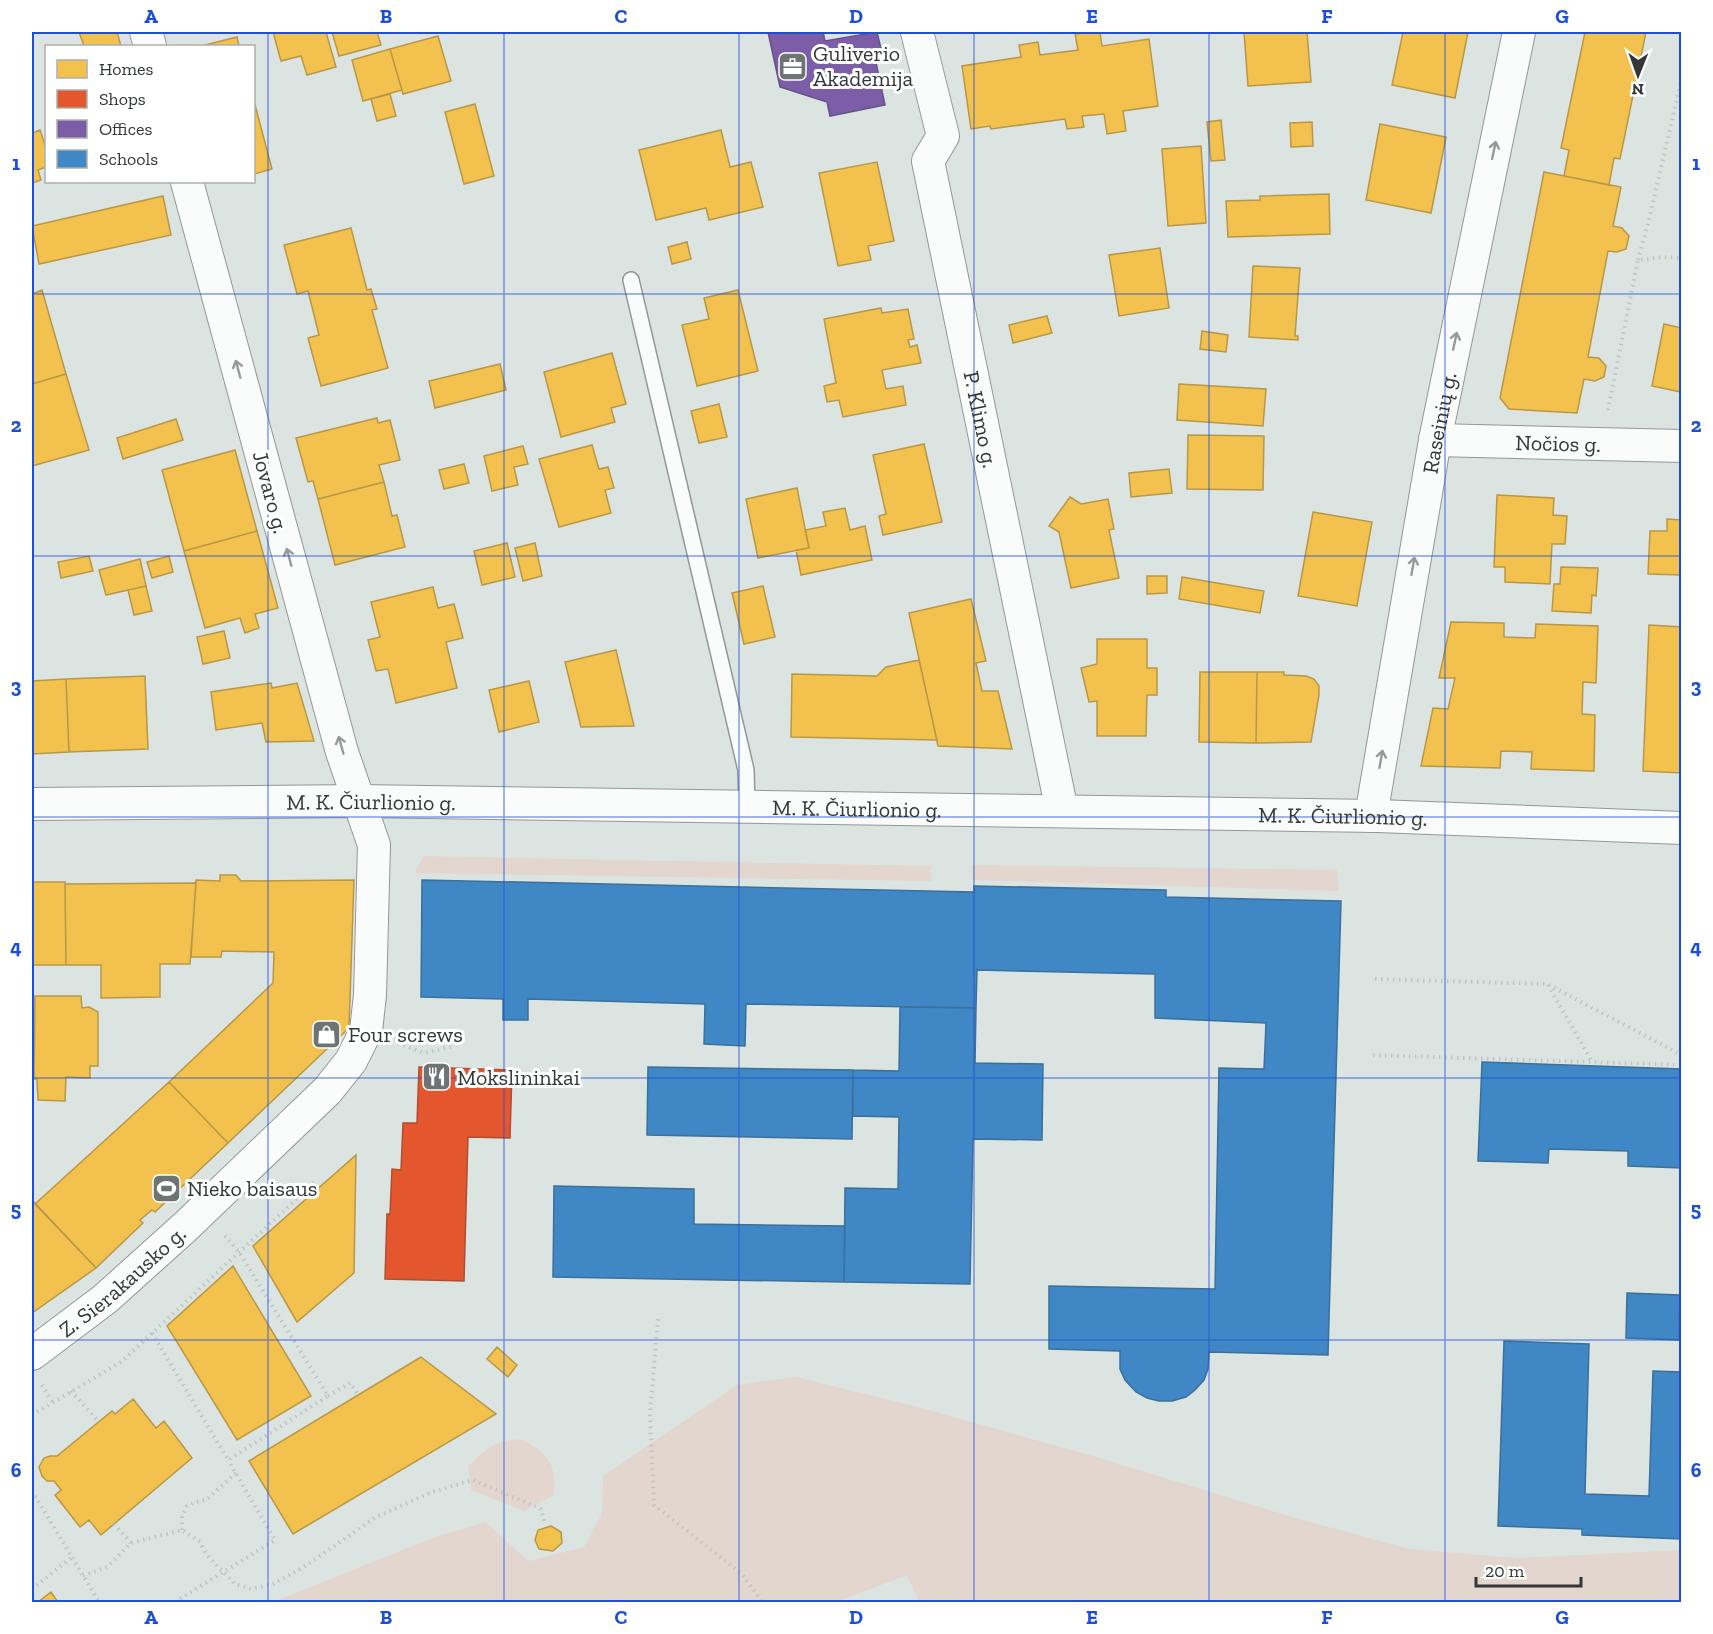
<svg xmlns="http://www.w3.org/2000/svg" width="1713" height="1634" viewBox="0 0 1713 1634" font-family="'Zilla Slab',serif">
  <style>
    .green { fill: #e3d6cf }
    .homes { fill: #f2c14e; stroke: #b89847; stroke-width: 1.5 }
    .shops { fill: #e4572e; stroke: #af4e31; stroke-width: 1.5 }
    .offices { fill: #7b5ea7; stroke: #655385; stroke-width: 1.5 }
    .schools { fill: #3f88c5; stroke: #3b709a; stroke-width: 1.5 }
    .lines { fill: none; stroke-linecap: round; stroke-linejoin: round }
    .service-casing { stroke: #929896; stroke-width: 18 }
    .minor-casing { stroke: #929896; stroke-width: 34 }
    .path { stroke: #c1c4c4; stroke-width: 4; stroke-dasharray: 1.5 4.5; stroke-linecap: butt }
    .service { stroke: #fafbfb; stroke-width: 15 }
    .minor { stroke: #fafbfb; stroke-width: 32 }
    .oneway { stroke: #969a99 }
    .grid { fill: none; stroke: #1d4ed8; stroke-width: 1.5; stroke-opacity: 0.55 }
    .labels { text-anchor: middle; stroke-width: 6; stroke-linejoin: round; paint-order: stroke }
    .poi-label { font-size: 22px; fill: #323837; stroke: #fff; text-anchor: start }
    .street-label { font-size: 22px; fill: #323837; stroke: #fff }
    .neatline { fill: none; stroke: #1d4ed8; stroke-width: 2 }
    .grid-label { font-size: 20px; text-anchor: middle; font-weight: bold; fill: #1d4ed8 }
  </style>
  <rect width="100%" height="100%" fill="#dce4e2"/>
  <!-- green -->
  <path class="green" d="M424,856l506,10 1,15 -517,-8z
    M972,865l365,5 2,21 -367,-11z
    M796,1377l122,30 175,49 206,63 111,30 107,9 164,-8v52h-762l-12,-27 -70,27h-564l159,-64 54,-16 42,39 56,-14 18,-34 1,-37 134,-91z
    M521,1439c27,15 36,24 33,56l-30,16 -53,-21 -3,-24c19,-18 25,-25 53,-27z"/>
  <!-- homes -->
  <path class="homes" d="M79,32h38l4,14h-37z
    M273,32h53l10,35 -29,8 -6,-19 -20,5z
    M332,32h45l4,13 -42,11z
    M1091,32h9l2,14 47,-7 9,67 -35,5 3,20 -19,3 -3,-20 -22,2 2,11 -17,2 -2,-10 -74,10 -1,-3 -19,3 -9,-63 59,-9 -2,-12 19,-3 2,13 38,-5 -3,-16z
    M1244,32h63l4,50 -63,4z
    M1403,32h65l-13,66 -63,-13z
    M1585,32h61l-26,127 -6,-1 -5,27 -45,-9 5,-26 -8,-2z
    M438,36l13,45 -48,13 -13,-45z
    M237,37l2,9h-38z
    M390,49l12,41 -39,11 -11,-41z
    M390,94l6,22 -19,5 -6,-22z
    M254,101l18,68 -18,5z
    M475,104l19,72 -30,8 -19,-72z
    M1221,120l4,40 -14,1 -4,-39z
    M1312,122l1,24 -22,1 -1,-24z
    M1380,124l66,13 -15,76 -65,-13z
    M40,130l6,18v19l-8,3 3,10 -9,3v-50z
    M721,130l9,37 21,-5 12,45 -54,13 -3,-12 -50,12 -17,-70z
    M1201,146l5,77 -38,3 -6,-77z
    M877,162l17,79 -26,5 3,14 -33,6 -19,-93z
    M1544,172l77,15 -8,39 9,2 7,8 -3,13 -9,3 -9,-1 -20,106 11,1 7,8 -2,11 -9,4 -11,-2 -7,34 -68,-4 -9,-11z
    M1329,194l1,40 -102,3 -2,-36 34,-1v-4z
    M163,196l8,39 -132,29 -7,-38z
    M351,228l16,62 4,-1 6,20 -5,1 16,58 -67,18 -13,-48 11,-3 -11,-44 -11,3 -13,-49z
    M687,242l4,17 -19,5 -4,-17z
    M1160,248l9,60 -50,8 -10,-61z
    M1253,266l47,2 -5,68h3v4l-49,-3z
    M42,290l24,84 -34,10v-90z
    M738,290l20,81 -61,15 -15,-61 27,-6 -5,-21z
    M881,308l1,5 26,-4 6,30 -6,1 2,7 7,-2 4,18 -39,7 4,19 17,-3 3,19 -63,12 -4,-17 -12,2 -3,-16 12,-3 -12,-64z
    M1047,316l5,17 -39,10 -4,-18z
    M1664,324l18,4 -1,64 -29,-6z
    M1202,331l26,4 -2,17 -26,-3z
    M612,353l14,51 -15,4 4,14 -54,15 -17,-65z
    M500,364l6,26 -71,18 -6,-27z
    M66,374l23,76 -57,16v-82z
    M1179,384l87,5 -3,37 -86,-6z
    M719,404l8,33 -28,6 -8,-32z
    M377,418l1,5 12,-3 10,40 -21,5 5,17 -66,17 -5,-18 -5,1 -12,-44z
    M176,419l7,21 -60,19 -6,-21z
    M1188,435l76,1 -1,54 -76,-1z
    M924,444l18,78 -59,13 -4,-19 7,-2 -13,-59z
    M592,445l7,24 9,-2 6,21 -9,2 6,23 -52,14 -20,-68z
    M523,446l5,18 -14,3 4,18 -26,6 -8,-35z
    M235,450l22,81 -73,20 -22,-81z
    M464,464l5,19 -25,6 -5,-19z
    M1169,469l3,24 -41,4 -2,-24z
    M384,482l8,34 5,-1 8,32 -70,18 -17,-66z
    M797,488l12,60 -51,10 -12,-59z
    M1497,495l57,3 -1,17 14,1 -2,28h-13l-2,40 -45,-2v-15h-11z
    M1070,497l11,7 27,-5 6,30 -5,1 10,48 -48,10 -12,-56 -10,-6z
    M845,508l5,22 15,-4 7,34 -71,15 -5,-25 13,-2 -4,-18 21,-4 -3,-14z
    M1313,512l59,10 -15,84 -59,-10z
    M1667,519l15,1v55l-34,-1 2,-43h17z
    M257,531l21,77 -23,6 4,14 -14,5 -5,-15 -35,10 -21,-77z
    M507,543l8,34 -33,8 -8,-34z
    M535,543l7,33 -19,5 -8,-33z
    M89,556l4,15 -32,7 -3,-16z
    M169,556l4,16 -21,6 -5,-16z
    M140,559l6,27 -40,9 -7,-25z
    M1561,567l37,1 -2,28 -4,-1 -1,18 -39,-2 2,-27h6z
    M1147,576h20v17l-20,1z
    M1182,577l82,14 -4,22 -81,-14z
    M146,586l6,25 -18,4 -6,-25z
    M763,586l12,51 -31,7 -12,-51z
    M433,587l5,21 16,-4 9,34 -17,4 11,46 -61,15 -8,-34 -12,2 -8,-31 12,-3 -9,-35z
    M971,599l15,62 -10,2 6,28h16l14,58 -74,-3 -29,-133z
    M1451,622l53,1v14l31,1 1,-14 62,2 -2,57 -13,-1 -1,32 13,1 -1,56 -63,-2 1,-17 -31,-1 -1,17 -79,-2 12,-58 15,1 7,-31h-16z
    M1649,625l33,2v146l-39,-2z
    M224,631l6,27 -27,6 -6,-27z
    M1097,639h50v29h10v27h-10l-1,41h-49v-35l-8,1 -8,-34 16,-4z
    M616,650l18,76 -53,1 -16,-65z
    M919,660l18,80 -146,-3 1,-63 85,2 9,-9z
    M1200,672h57l-1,71 -57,-1z
    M1257,672h27v3l22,1 8,3 5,7v9l-8,47 -55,1z
    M145,676l3,73 -79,3 -3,-73z
    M66,679l3,73 -37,2v-73z
    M529,681l10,41 -40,10 -10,-42z
    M271,683l1,5 25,-5 17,58 -48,1 -4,-19 -46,7 -5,-38z
    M220,875h16l5,6 113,-1 -5,148 -121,115 -59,-61 104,-99 1,-31 -52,-1 -1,6h-30l5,-77 24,1z
    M32,882h33l1,83h-34z
    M196,883l-6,81h-30v33l-59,1v-33h-35l-1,-81z
    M35,996h46l1,12 7,-1 9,5v54h-8v12l-24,-1 -1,24 -27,-1 -1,-21h-3z
    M169,1082l59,61 -73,69 -3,-2 -12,10 3,3 -47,45 -61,-64z
    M356,1155l-2,118 -57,49 -44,-76z
    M32,1200l64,68 -64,45z
    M233,1266l78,130 -74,44 -70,-114z
    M497,1347l20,18 -9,12 -21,-18z
    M421,1357l75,57 -203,120 -44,-73z
    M133,1399l23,29 8,-7 28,37 -91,77 -12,-15 -9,7 -25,-32 6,-5 -7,-9h-7l-5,-5 -3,-9 5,-9 6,-2h7l55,-45 3,3z
    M551,1526l10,6 1,11 -9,8 -14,-2 -4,-9 3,-10z
    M51,1592l7,10h-20z"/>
  <!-- shops -->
  <path class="shops" d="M419,1067l93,3 -2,68 -42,-1 -4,144 -79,-2 2,-65h3l2,-45 9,1 2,-47h14z"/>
  <!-- offices -->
  <path class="offices" d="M768,32h55l2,9 52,-9 6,25 -8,1 10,47 -55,11 -3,-14 -47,-15z"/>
  <!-- schools -->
  <path class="schools" d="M422,880l552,12v-6l192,4v7l175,4 -13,454 -119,-3 -1,17 -4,11 -9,10 -9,7 -14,4h-13l-12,-3 -11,-6 -11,-12 -5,-11v-18l-71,-2v-63l166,3 4,-221 45,1 2,-46 -111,-5v-44l-178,-4 -1,38 -230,-4 -1,42 -41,-2 1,-40 -177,-5v21h-25v-21l-82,-2z
    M900,1007l76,1 -1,55 68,1 -1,76 -69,-1 -3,145 -126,-2 1,-94 53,1 1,-72 -46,-1v-46l46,1z
    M1482,1062l200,7v99l-54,-2v-15l-79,-2 -1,14 -70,-2z
    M648,1067l205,3 -1,69 -205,-4z
    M554,1186l140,3v35l151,2 -1,56 -291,-5z
    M1627,1293l53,2 -1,45 -53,-2z
    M1504,1341l85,3 -4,150 64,2 4,-125 29,1v167l-100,-4v-6l-84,-3z"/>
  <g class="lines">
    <defs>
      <path id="service" d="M631,280l115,490 1,37"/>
      <g id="minor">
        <path d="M146,32l4,14"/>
        <path id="s1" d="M917,32l26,104 -15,25 134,650"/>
        <path id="s2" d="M1435,440l247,6"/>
        <path id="s3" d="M32,804l327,-3 1019,15 304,12"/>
        <path id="s4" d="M1371,816l64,-376 84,-408"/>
        <path id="s5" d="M32,1354l73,-55 79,-71 143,-137 24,-30 15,-30 4,-36 4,-150 -32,-93 -155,-570"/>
      </g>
    </defs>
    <!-- service casing -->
    <use href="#service" class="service-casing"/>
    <!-- minor casing -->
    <use href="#minor" class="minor-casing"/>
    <!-- path -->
    <path class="path" d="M1638,260l10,-36 34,-147
      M1608,410l30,-150 24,-3 20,1
      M1375,979l172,5 135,71
      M1548,985l44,77
      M398,1043l26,10 30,-7
      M1373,1055l309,10
      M658,1319l-8,96 4,90 88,69 20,28
      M152,1333l76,127 100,-64 -89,-144 -15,-17
      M42,1385l11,18
      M71,1391l28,31
      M328,1396l22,-13 9,12
      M32,1415l89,-53 196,-182
      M32,1491l67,111
      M114,1524l17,19
      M182,1530v-14l5,-10 8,-4 11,-2 30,-27
      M83,1576l24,-9 24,-24 51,-13 18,12 6,12 29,30 16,5 22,-5 31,-17 72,-50 56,-25 41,-12 68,29 4,14
      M32,1589l40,-32
      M175,1602l100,-62 -47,-80"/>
    <!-- service -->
    <use href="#service" class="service"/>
    <!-- minor -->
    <use href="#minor" class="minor"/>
  </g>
  <!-- one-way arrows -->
  <defs><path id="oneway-shaft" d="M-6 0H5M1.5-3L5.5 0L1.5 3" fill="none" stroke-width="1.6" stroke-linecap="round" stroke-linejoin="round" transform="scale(1.5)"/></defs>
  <g class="oneway">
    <use href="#oneway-shaft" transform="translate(1494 150) rotate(-78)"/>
    <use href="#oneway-shaft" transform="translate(1455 341) rotate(-78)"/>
    <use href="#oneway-shaft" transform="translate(238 369) rotate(-105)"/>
    <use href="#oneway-shaft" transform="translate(289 557) rotate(-105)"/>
    <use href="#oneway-shaft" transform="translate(1413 566) rotate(-80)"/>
    <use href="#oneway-shaft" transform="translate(341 745) rotate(-106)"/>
    <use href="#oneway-shaft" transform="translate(1381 759) rotate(-80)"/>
  </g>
  <!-- grid -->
  <path class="grid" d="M268,32v1570M504,32v1570M739,32v1570M974,32v1570M1209,32v1570M1445,32v1570M32,294h1650M32,556h1650M32,817h1650M32,1078h1650M32,1340h1650"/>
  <!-- icons -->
  <defs>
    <symbol id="office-square" viewBox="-11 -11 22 22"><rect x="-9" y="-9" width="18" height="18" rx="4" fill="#6e7473" stroke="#fff"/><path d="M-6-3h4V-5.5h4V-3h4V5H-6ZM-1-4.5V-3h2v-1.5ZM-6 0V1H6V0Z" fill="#fff"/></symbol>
    <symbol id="shop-square" viewBox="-11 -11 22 22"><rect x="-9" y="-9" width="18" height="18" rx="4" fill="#6e7473" stroke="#fff"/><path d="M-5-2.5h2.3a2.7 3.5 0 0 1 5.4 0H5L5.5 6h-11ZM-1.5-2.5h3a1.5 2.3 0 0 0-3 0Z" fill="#fff"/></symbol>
    <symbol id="restaurant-square" viewBox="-11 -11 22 22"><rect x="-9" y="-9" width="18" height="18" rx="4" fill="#6e7473" stroke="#fff"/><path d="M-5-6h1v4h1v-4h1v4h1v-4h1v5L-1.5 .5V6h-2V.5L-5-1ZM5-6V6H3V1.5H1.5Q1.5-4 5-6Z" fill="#fff"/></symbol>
    <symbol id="stadium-square" viewBox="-11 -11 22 22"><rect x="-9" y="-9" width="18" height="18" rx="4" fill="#6e7473" stroke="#fff"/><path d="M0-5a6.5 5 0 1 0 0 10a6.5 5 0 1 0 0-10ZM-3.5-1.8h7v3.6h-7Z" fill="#fff"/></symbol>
  </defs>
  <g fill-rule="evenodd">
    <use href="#office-square" x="776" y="50" width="33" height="33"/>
    <use href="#shop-square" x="310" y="1018" width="33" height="33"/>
    <use href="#restaurant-square" x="420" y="1060" width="33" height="33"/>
    <use href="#stadium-square" x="150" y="1172" width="33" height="33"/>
  </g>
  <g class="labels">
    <!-- poi labels -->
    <g class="poi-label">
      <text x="813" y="61">Guliverio<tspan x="813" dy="25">Akademija</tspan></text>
      <text x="348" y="1042">Four screws</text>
      <text x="457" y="1085">Mokslininkai</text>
      <text x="187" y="1196">Nieko baisaus</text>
    </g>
    <!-- street labels -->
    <g class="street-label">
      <text dy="8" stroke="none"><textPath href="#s1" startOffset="400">P. Klimo g.</textPath></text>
      <text dy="8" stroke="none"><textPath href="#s4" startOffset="399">Raseinių g.</textPath></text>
      <text dy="8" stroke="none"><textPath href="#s2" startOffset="123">Nočios g.</textPath></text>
      <text transform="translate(271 492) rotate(75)" y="8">Jovaro g.</text>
      <text dy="8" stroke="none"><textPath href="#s3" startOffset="339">M. K. Čiurlionio g.</textPath></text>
      <text dy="8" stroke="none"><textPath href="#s3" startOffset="825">M. K. Čiurlionio g.</textPath></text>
      <text dy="8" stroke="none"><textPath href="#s3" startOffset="1311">M. K. Čiurlionio g.</textPath></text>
      <text dy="8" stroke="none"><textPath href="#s5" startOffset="116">Z. Sierakausko g.</textPath></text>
    </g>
  </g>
  <!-- border -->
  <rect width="1713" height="1634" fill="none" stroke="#ffffff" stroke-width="66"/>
  <!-- legend -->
  <rect x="45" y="45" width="210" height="138" fill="#ffffff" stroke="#adafaf" stroke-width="1.5"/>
  <rect x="57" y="60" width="30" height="18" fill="#f2c14e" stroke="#adafaf" stroke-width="1.5"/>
  <text x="99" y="75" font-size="18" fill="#323837">Homes</text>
  <rect x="57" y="90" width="30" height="18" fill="#e4572e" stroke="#adafaf" stroke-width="1.5"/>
  <text x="99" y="105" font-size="18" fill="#323837">Shops</text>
  <rect x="57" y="120" width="30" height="18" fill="#7b5ea7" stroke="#adafaf" stroke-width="1.5"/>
  <text x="99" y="135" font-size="18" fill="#323837">Offices</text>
  <rect x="57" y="150" width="30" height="18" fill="#3f88c5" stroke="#adafaf" stroke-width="1.5"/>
  <text x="99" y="165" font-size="18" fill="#323837">Schools</text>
  <!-- north arrow -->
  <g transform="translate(1638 75) rotate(181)" stroke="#ffffff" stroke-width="4.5" paint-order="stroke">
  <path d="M0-4.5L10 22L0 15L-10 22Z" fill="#323837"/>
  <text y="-9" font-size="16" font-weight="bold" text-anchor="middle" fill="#323837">N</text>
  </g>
  <!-- scale -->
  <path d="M1476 1577v9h105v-9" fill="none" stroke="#323837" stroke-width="3"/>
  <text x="1485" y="1577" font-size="18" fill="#323837" stroke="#ffffff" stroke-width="4.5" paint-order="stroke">20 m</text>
  <rect x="33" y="33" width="1647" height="1568" class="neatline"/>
  <g class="grid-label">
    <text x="151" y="23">A</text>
    <text x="386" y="23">B</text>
    <text x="621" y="23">C</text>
    <text x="856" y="23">D</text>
    <text x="1092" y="23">E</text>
    <text x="1327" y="23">F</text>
    <text x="1562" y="23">G</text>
    <text x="16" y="170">1</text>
    <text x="1696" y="170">1</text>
    <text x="16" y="432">2</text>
    <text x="1696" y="432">2</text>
    <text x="16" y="693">3</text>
    <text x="1696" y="693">3</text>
    <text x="16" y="954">4</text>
    <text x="1696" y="954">4</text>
    <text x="16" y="1216">5</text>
    <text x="1696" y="1216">5</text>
    <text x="16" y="1477">6</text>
    <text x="1696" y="1477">6</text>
    <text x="151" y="1624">A</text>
    <text x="386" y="1624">B</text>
    <text x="621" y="1624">C</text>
    <text x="856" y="1624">D</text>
    <text x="1092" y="1624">E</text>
    <text x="1327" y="1624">F</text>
    <text x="1562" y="1624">G</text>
  </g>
</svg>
